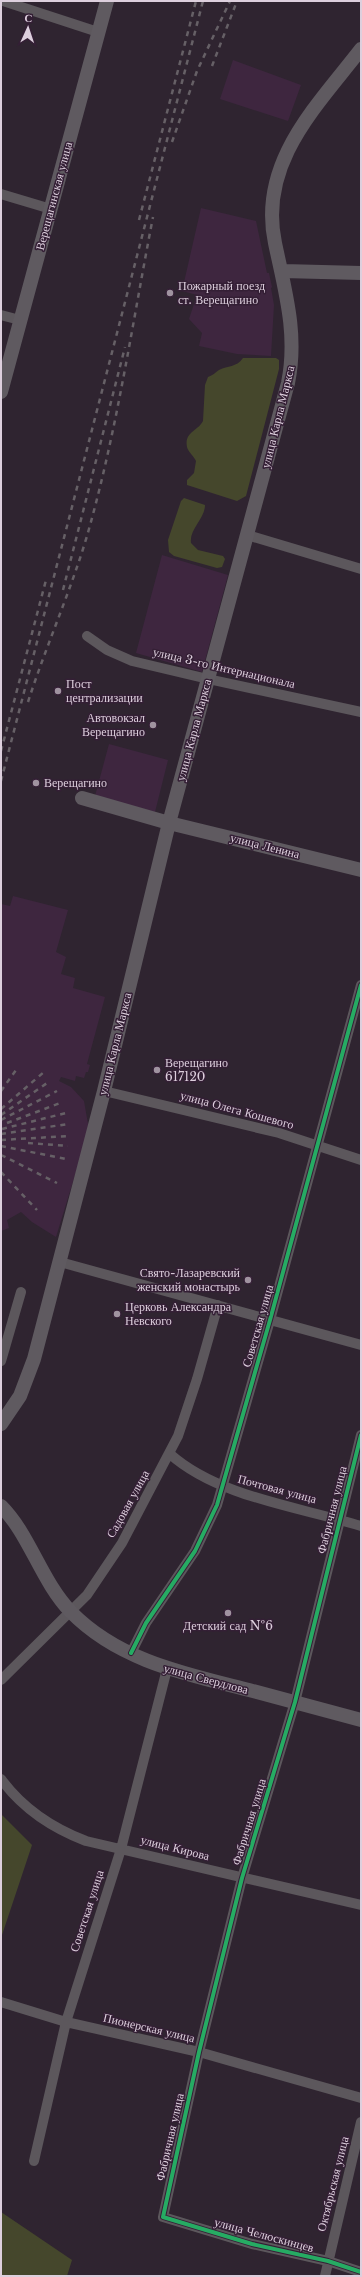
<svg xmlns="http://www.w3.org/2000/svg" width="362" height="2277" viewBox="0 0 362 2277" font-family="'Libre Baskerville',serif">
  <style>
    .built { fill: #3e263f }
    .green { fill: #45472c }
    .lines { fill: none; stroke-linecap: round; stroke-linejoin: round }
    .street { stroke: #5c575c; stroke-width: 10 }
    .secondary { stroke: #5f5a60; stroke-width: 14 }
    .rail { stroke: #666066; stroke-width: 2.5; stroke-dasharray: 5 5; stroke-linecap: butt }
    .cycleway-casing { stroke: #341f35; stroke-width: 6 }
    .cycleway { stroke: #26ab63; stroke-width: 4 }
    .poi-dot { fill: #a093a0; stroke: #341f35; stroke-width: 1.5 }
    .labels { text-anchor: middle; stroke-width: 3; stroke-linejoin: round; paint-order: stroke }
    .street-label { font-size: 12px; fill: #ddcfdd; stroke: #341f35 }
    .poi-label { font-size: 12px; fill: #ddcfdd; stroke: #341f35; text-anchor: start }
  </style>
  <rect width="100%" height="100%" fill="#2f2430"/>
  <!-- built -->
  <path class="built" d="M233,60l68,25 -13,36 -68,-22z
    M201,208l55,13 11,52h2l3,14 -1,1 3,17 -3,51 -34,-2 -38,-8 3,-13 -13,-14 8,-24 -15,-4z
    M162,555l66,20 -26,97 -66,-19z
    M109,744l59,16 -13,52 -60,-16z
    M13,896l55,14 -12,42 10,5 -5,17 14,4 -2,10 32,9 -18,67 3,1 -2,7h-2l-2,6 -8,-2 -1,5 -14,-4 -2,4 12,6 13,14 4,23 -1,12 -31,101 -24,-15 -11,-10 -14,8 2,8 -8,3v-327l9,2z"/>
  <!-- green -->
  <path class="green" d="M243,358h33l3,2v9l-33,127 -9,5 -50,-16v-5l7,-7 2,-12c-2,-5 -8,-9 -9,-14 -3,-15 11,-16 16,-26l2,-36 3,-8c5,-2 7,-4 11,-7 9,-5 17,-2 24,-12z
    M184,498l21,7c0,14 -16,24 -14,38l7,7 25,6 2,3 -3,8 -5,1 -43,-12 -5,-4 -1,-12 13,-39z
    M1,1814l31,31 -31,93z
    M1,2212l71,48 -5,16h-66z"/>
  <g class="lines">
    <!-- street -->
    <path class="street" d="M3,1l95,31
      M1,194l50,15
      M1,315l19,5
      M247,535l114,34
      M87,636l20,14 25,11 76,18 153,33
      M104,1091l175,42 82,27
      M60,1262l301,83
      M1,1361l20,-69
      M361,1435l-66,267 -53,176 -43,174 -36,165 89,27 76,17 33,11
      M170,1454c48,43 130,53 191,72
      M131,1653l15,-30 49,-72 22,-46 53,-185 91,-335
      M1,1680l86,-85 35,-52 56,-107 19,-57 21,-74
      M1,1779c22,30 51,49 85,62l275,64
      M1,2002l65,20 133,30 162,46
      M34,2161l32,-139 55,-173 46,-180
      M325,2276l36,-154"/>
    <!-- secondary -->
    <path class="secondary" d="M283,271l78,2
      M1,392l106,-391
      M82,798l87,25 192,47
      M1,1424l19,-28 14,-37 70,-268 65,-268 119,-440c10,-49 -3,-92 -13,-140 -17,-80 41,-136 86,-194
      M1,1506c29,29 40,75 70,106 48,49 115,62 178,78 38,10 75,20 112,30"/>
    <!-- rail -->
    <path class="rail" d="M212,66l25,-65
      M172,142l25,-71 33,-70
      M139,220l57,-219
      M63,590l62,-243
      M28,702c18,-56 42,-109 59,-166 30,-105 45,-211 66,-319
      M1,751l45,-171
      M1,781l202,-780
      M1,1091l15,-21
      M1,1109l43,-37
      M1,1115l49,-34
      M1,1120l56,-29
      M7,1123l56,-21
      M2,1129l64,-16
      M1,1134l67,-10
      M1,1140l68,-4
      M28,1143l40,3
      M1,1146l65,13
      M1,1155l56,28
      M1,1172l36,38"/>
    <defs>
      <path id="cycleway" d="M361,1435l-66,267 -53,176 -43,174 -36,165 89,27 76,17 33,11
        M131,1653l15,-30 49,-72 22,-46 53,-185 91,-335"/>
    </defs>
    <!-- cycleway casing -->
    <use href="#cycleway" class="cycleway-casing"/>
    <!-- cycleway -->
    <use href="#cycleway" class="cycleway"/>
  </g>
  <!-- markers -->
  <g class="poi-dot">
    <circle cx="170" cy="293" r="4"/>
    <circle cx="58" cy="691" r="4"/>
    <circle cx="153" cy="725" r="4"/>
    <circle cx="36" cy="783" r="4"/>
    <circle cx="157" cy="1070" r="4"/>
    <circle cx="248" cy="1280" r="4"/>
    <circle cx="117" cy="1314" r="4"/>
    <circle cx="228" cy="1613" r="4"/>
  </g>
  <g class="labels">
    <!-- street labels -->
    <g class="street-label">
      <text transform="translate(54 196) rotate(-75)" y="4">Верещагинская улица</text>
      <text transform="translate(278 417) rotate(-76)" y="4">улица Карла Маркса</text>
      <text transform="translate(224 668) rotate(13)" y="4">улица 3-го Интернационала</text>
      <text transform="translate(194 730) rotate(-75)" y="4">улица Карла Маркса</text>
      <text transform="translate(265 846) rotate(14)" y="4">улица Ленина</text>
      <text transform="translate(115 1044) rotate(-76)" y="4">улица Карла Маркса</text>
      <text transform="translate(237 1110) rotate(15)" y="4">улица Олега Кошевого</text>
      <text transform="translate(258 1326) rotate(-74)" y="4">Советская улица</text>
      <text transform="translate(277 1489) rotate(15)" y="4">Почтовая улица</text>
      <text transform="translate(128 1504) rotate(-61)" y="4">Садовая улица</text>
      <text transform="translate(332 1510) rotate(-76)" y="4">Фабричная улица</text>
      <text transform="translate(206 1679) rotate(15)" y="4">улица Свердлова</text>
      <text transform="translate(249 1822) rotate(-73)" y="4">Фабричная улица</text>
      <text transform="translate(175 1848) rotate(14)" y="4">улица Кирова</text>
      <text transform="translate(87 1911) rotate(-72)" y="4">Советская улица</text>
      <text transform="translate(149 2028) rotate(13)" y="4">Пионерская улица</text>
      <text transform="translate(170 2137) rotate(-77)" y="4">Фабричная улица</text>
      <text transform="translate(333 2184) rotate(-76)" y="4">Октябрьская улица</text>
      <text transform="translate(264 2235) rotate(15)" y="4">улица Челюскинцев</text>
    </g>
    <!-- poi labels -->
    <g class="poi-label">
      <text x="178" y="290">Пожарный поезд<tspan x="178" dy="14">ст. Верещагино</tspan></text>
      <text x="66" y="688">Пост<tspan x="66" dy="14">централизации</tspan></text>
      <text x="145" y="722" text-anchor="end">Автовокзал<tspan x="145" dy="14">Верещагино</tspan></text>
      <text x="44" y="787">Верещагино</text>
      <text x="165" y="1067">Верещагино<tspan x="165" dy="14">617120</tspan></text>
      <text x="240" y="1277" text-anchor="end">Свято-Лазаревский<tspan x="240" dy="14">женский монастырь</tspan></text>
      <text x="125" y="1311">Церковь Александра<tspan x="125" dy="14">Невского</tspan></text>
      <text x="228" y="1630" text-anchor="middle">Детский сад №6</text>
    </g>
  </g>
  <!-- border -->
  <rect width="362" height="2277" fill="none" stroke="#ddcfdd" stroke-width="4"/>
  <!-- north arrow -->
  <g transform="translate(28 28) rotate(3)" stroke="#341f35" stroke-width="3" paint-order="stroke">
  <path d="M0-3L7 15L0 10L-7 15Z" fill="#ddcfdd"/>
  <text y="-6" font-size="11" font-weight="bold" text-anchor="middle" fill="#ddcfdd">С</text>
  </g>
</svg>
